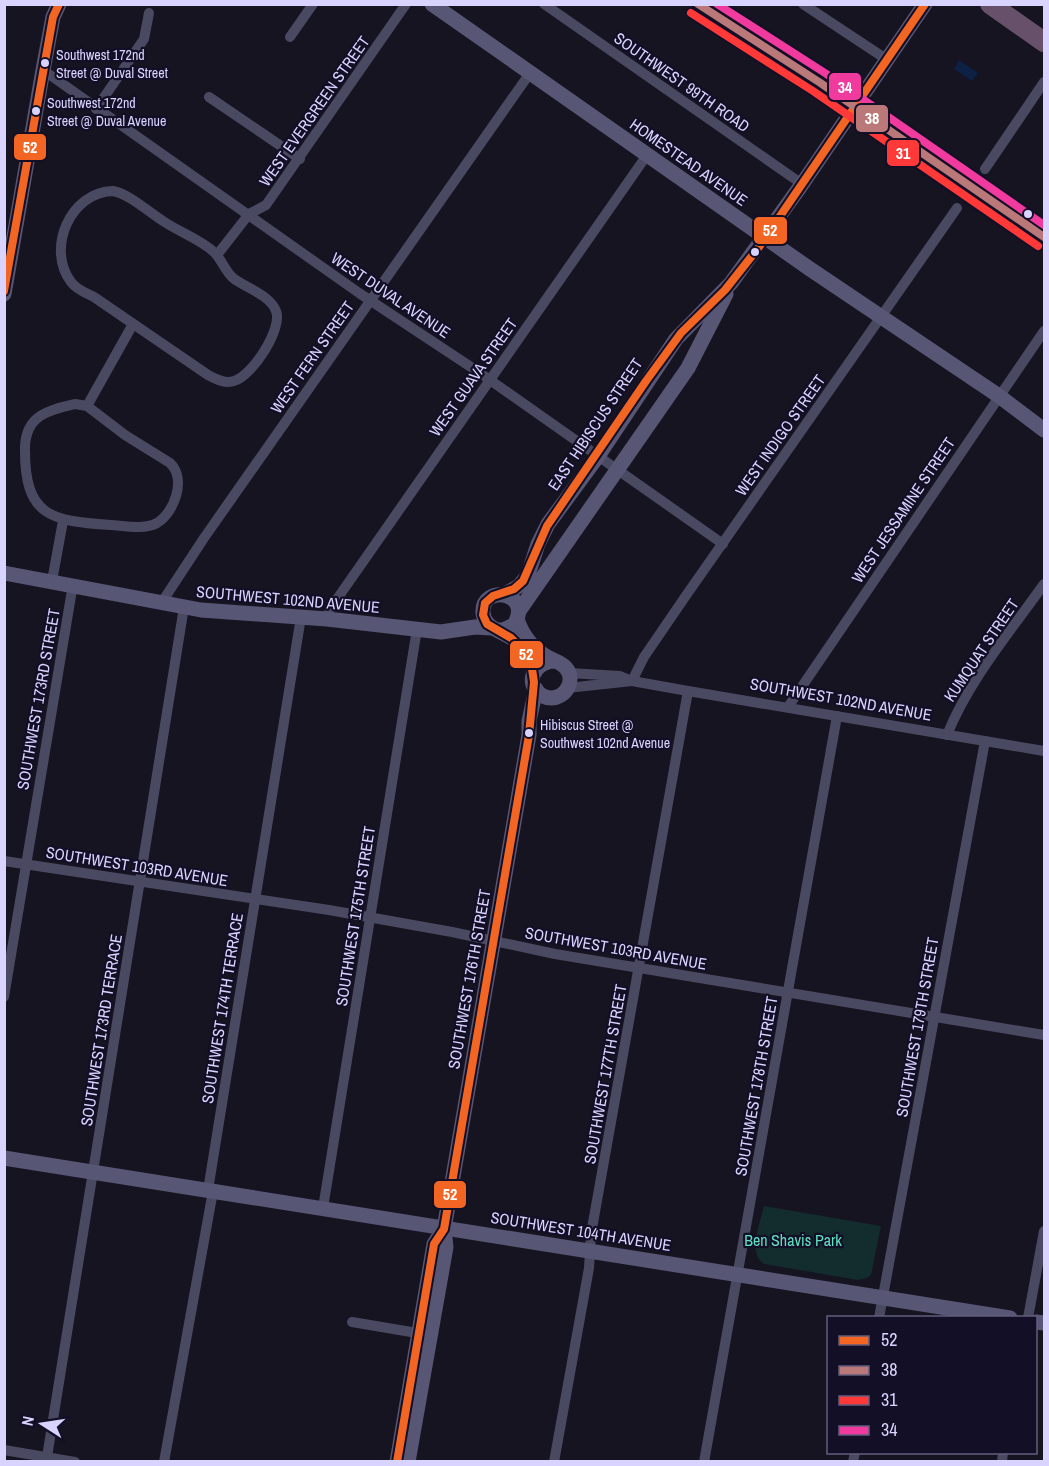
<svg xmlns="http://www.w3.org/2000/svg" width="1049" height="1466" font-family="'Archivo Narrow',sans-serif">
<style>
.green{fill:#132c2d}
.water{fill:#0d2144}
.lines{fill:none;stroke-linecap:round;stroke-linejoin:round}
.street{stroke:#4a4962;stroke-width:10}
.secondary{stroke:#575674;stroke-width:15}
.highway{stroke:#67516a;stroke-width:20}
.bus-1-casing{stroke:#130f26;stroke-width:12}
.bus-2-casing{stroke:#130f26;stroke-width:12}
.bus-3-casing{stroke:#130f26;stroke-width:12}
.bus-4-casing{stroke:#130f26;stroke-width:12}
.bus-1{stroke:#f26522;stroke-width:8}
.bus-2{stroke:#ba7878;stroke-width:8}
.bus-3{stroke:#ff3838;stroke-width:8}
.bus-4{stroke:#f13a9d;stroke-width:8}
.bus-dot{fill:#d9d4ff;stroke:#130f26;stroke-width:2}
.labels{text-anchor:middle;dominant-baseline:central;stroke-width:4.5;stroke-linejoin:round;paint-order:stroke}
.bus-label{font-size:14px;fill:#d9d4ff;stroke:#130f26;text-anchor:start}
.street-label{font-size:16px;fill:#d9d4ff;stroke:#130f26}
.park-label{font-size:16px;fill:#5fe0c0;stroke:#130f26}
.line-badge{stroke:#130f26;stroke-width:2}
.badge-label{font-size:16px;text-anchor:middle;font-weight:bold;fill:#fff}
</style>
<rect width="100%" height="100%" fill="#161421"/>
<path class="green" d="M764,1206L881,1226L871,1275L867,1278L858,1280L764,1264C747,1253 760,1223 764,1206Z"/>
<polygon class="water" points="959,60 978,73 972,81 954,69"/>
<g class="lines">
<g class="street">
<polyline points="544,4 802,184"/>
<polyline points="803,4 886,59"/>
<polyline points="290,37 313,4"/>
<polyline points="43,70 359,293 480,373 723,544"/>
<polyline points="209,97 300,159"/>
<polyline points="96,109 144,39 149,13"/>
<polyline points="985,169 1044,82"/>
<path d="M113,191C131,195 147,211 163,221C179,232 200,239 214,252C222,260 225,271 233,278C246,288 270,295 276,311C283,329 252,376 234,381C225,384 216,379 208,375L94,297C86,293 77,290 71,282C46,249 70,192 113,191Z"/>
<polyline points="217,255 249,214 266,205 406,4"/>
<path d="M75,404L87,406L125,435L170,463C187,479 174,513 157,523C144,530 125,526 111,525C51,521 24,517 25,447C26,415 49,410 75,404Z"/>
<polyline points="87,406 133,324"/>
<polyline points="52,581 63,521"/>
<polyline points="162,602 204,538 530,73"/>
<polyline points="327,619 330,609 647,155"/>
<polyline points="569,673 620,676 632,681 688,691 1044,751"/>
<polyline points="632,681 644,657 685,597 957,208"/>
<polyline points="567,688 632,681"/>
<polyline points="788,707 1044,331"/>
<path d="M947,735C969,680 1010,632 1044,584"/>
<polyline points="4,861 329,910 452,932 555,954 1044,1035"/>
<polyline points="4,997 73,584"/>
<polyline points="208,1190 301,617"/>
<polyline points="323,1208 417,629"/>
<polyline points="879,1318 985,741"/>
<polyline points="1028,1318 1044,1231"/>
<polyline points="352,1322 423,1334"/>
<polyline points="4,1450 75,1462"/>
<polyline points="47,1457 184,607"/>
<polyline points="164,1462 213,1191"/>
<polyline points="554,1462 589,1268 591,1234 688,691"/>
<polyline points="704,1462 837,716"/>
<polyline points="853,1462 855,1452"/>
<polyline points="1002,1462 1003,1452"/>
</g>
<g class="secondary">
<polyline points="432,4 810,269 999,396 1044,430"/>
<polyline points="4,294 43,70 53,17 59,4"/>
<polyline points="4,573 201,610 327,619 441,632 475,627 491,628"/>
<polyline points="505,594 519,586 528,575 538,544 548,524 598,456 676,339 731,283 800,187 925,4"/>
<polyline points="519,611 688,368 726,294"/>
<path d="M517,619C523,637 533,649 549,658C555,661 562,663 566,668C576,680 566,698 551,698C545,698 539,694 535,689C526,674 541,661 555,661"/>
<path d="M497,630H503L514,625C534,592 481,583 483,613C484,629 504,631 514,640C524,648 530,660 535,672"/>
<polyline points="4,1158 1010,1318"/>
<polyline points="1036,1322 1044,1323"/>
<polyline points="397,1462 434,1244 444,1229"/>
<polyline points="408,1462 446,1247 444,1229 529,735 529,721 536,689"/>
</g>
<polyline class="highway" points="990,4 1044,42"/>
<defs>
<g id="bus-1">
<polyline points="4,291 53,17 59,4"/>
<polyline points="397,1462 434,1244 444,1229 529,735 534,682 531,662 525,652 511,638 487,624 483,615 485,603 493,596 514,589 523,581 547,526 646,381 681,333 725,290 759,247 925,4"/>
</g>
<polyline id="bus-2" points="698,4 819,82 1044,237"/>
<polyline id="bus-3" points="691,13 813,91 1038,246"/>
<polyline id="bus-4" points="717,4 825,73 1044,225"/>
</defs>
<use href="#bus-1" class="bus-1-casing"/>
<use href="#bus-2" class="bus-2-casing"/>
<use href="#bus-3" class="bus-3-casing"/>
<use href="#bus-4" class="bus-4-casing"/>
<use href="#bus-1" class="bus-1"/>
<use href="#bus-2" class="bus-2"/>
<use href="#bus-3" class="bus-3"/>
<use href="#bus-4" class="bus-4"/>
</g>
<g class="bus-dot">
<circle cx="45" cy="63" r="5"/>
<circle cx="36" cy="111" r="5"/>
<circle cx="1028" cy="214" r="5"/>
<circle cx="755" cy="252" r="5"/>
<circle cx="529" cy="733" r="5"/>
</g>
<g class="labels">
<g class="bus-label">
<text x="56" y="55">Southwest 172nd<tspan x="56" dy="18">Street @ Duval Street</tspan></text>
<text x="47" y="103">Southwest 172nd<tspan x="47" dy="18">Street @ Duval Avenue</tspan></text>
<text x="540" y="725">Hibiscus Street @<tspan x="540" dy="18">Southwest 102nd Avenue</tspan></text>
</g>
<g class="street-label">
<text transform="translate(682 82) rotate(35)">SOUTHWEST 99TH ROAD</text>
<text transform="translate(314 111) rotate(-55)">WEST EVERGREEN STREET</text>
<text transform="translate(689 162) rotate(35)">HOMESTEAD AVENUE</text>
<text transform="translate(391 295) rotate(34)">WEST DUVAL AVENUE</text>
<text transform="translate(312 357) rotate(-55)">WEST FERN STREET</text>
<text transform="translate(473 377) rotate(-55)">WEST GUAVA STREET</text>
<text transform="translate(595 424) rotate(-56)">EAST HIBISCUS STREET</text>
<text transform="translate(780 435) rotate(-55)">WEST INDIGO STREET</text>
<text transform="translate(903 510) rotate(-56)">WEST JESSAMINE STREET</text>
<text transform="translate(288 599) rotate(5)">SOUTHWEST 102ND AVENUE</text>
<text transform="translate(981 650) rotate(-56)">KUMQUAT STREET</text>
<text transform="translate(38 699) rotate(-80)">SOUTHWEST 173RD STREET</text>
<text transform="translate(841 699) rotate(10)">SOUTHWEST 102ND AVENUE</text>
<text transform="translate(137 866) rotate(9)">SOUTHWEST 103RD AVENUE</text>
<text transform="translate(355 916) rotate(-81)">SOUTHWEST 175TH STREET</text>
<text transform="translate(616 948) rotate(10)">SOUTHWEST 103RD AVENUE</text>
<text transform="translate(469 979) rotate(-80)">SOUTHWEST 176TH STREET</text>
<text transform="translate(222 1008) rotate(-81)">SOUTHWEST 174TH TERRACE</text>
<text transform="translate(917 1027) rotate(-80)">SOUTHWEST 179TH STREET</text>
<text transform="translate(101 1030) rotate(-81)">SOUTHWEST 173RD TERRACE</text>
<text transform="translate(605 1074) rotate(-80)">SOUTHWEST 177TH STREET</text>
<text transform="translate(756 1086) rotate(-80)">SOUTHWEST 178TH STREET</text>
<text transform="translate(581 1231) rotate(9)">SOUTHWEST 104TH AVENUE</text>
</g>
<g class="park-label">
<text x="793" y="1240">Ben Shavis Park</text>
</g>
</g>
<g class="line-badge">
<rect x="828" y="72" width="34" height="29" rx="6" fill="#f13a9d"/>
<rect x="855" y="104" width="34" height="29" rx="6" fill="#ba7878"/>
<rect x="13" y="133" width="34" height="28" rx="6" fill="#f26522"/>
<rect x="886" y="139" width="34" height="28" rx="6" fill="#ff3838"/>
<rect x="753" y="216" width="35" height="29" rx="6" fill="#f26522"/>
<rect x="509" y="640" width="35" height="29" rx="6" fill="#f26522"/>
<rect x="433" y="1180" width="34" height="29" rx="6" fill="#f26522"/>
</g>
<g class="badge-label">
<text x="845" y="93">34</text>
<text x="872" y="124">38</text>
<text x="30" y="153">52</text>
<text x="903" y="159">31</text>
<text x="770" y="236">52</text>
<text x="526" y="660">52</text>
<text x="450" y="1200">52</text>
</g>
<rect width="1049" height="1466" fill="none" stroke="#d9d4ff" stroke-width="12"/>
<rect x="827" y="1316" width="210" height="138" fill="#130f26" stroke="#625e7d" stroke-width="1.5"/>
<rect x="839" y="1336" width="30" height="9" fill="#f26522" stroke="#625e7d" stroke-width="1.5"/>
<text x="881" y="1346" font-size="18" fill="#d9d4ff">52</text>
<rect x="839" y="1366" width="30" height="9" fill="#ba7878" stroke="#625e7d" stroke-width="1.5"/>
<text x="881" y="1376" font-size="18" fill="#d9d4ff">38</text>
<rect x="839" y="1396" width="30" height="9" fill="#ff3838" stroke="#625e7d" stroke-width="1.5"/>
<text x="881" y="1406" font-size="18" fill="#d9d4ff">31</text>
<rect x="839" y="1426" width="30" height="9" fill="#f13a9d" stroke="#625e7d" stroke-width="1.5"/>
<text x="881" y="1436" font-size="18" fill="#d9d4ff">34</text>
<g transform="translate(42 1424) rotate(282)" stroke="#130f26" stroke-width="4.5" paint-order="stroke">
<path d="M0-4.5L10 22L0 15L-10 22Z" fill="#d9d4ff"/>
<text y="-9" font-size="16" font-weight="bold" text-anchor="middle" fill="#d9d4ff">N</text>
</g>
</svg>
